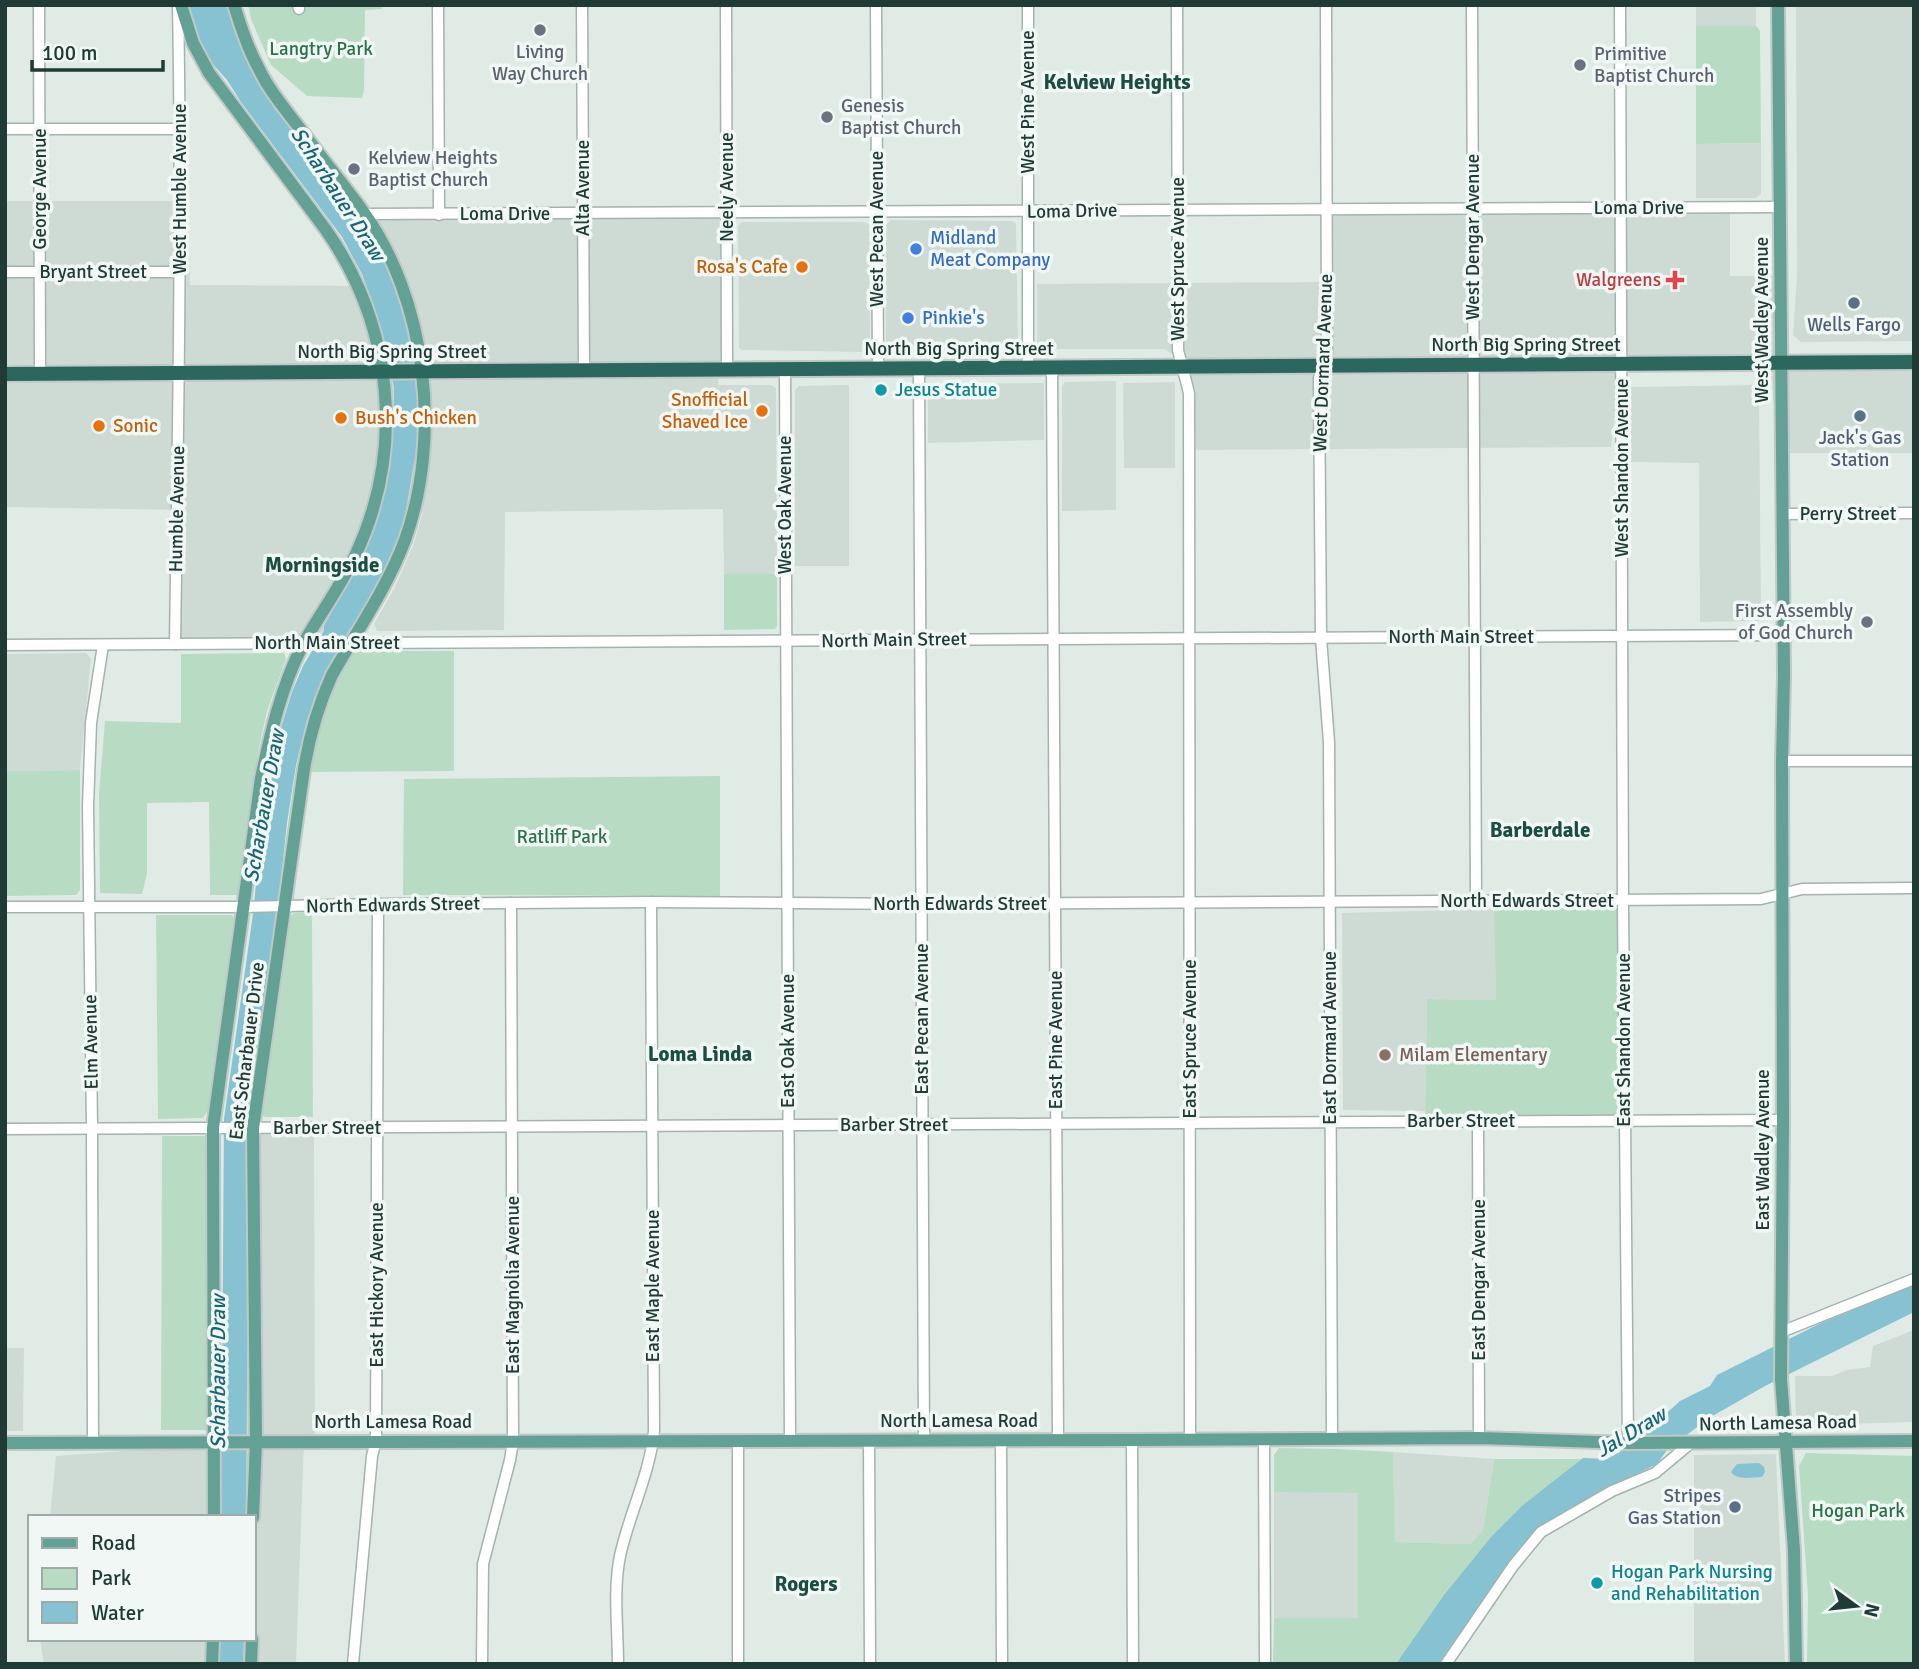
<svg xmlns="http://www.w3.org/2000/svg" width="1919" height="1669" font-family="Signika,sans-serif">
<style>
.built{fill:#cedbd5}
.green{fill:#b8dcc3}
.water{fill:#86c2d1}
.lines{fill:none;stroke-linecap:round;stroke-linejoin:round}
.minor-casing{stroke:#a3b3ad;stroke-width:13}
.major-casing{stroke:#c1c8c6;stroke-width:16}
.highway-casing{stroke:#c1c8c6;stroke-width:18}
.minor{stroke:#fff;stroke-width:10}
.major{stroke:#63a194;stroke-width:12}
.highway{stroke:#2c675e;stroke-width:14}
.worship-dot{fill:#6b7280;stroke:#f0f7f4;stroke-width:2.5}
.shop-dot{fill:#3f7fe0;stroke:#f0f7f4;stroke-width:2.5}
.food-dot{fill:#e8710a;stroke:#f0f7f4;stroke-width:2.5}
.health-dot{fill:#e0444e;stroke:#f0f7f4;stroke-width:2.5}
.service-dot{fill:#5c6f8a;stroke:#f0f7f4;stroke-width:2.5}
.culture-dot{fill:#0f9aa8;stroke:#f0f7f4;stroke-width:2.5}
.education-dot{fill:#8d6e63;stroke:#f0f7f4;stroke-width:2.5}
.labels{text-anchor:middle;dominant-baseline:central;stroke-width:7;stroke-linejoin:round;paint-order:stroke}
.park-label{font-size:19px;fill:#2a7249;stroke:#f0f7f4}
.worship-label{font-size:19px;fill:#5b616d;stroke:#f0f7f4;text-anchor:start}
.street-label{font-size:19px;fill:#203b35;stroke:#f0f7f4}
.shop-label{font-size:19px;fill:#366cbe;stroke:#f0f7f4;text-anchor:start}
.food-label{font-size:19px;fill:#c56008;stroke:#f0f7f4;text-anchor:end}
.health-label{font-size:19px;fill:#be3a42;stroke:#f0f7f4;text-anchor:end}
.service-label{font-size:19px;fill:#4e5e75;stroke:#f0f7f4}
.culture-label{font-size:19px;fill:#0d838f;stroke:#f0f7f4;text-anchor:start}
.education-label{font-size:19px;fill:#785e54;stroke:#f0f7f4;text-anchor:start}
.neighbourhood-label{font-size:21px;font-weight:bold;fill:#1c4d43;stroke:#f0f7f4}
.water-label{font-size:21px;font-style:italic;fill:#1a6477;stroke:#f0f7f4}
</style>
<rect width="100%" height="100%" fill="#e0ebe6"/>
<g class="built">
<rect x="1696" y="5" width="60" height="21"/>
<polygon points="1796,5 1914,5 1914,341 1801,342 1793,335 1797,275"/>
<polygon points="1761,143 1761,194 1756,198 1696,198 1696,144"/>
<polygon points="5,201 188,201 190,285 377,286 342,216 727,213 727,285 718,385 771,385 776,388 777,574 724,574 723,509 505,512 504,630 377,631 374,624 394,589 413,546 423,512 388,527 326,642 180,644 179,510 5,507"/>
<polygon points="1730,208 1730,276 1780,276 1780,362 1914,362 1914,453 1780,453 1770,369 1621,363 1611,447 1187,450 1186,363 1164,349 1041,349 1037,346 1037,284 1326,282 1326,210"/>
<polygon points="891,220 1012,221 1016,224 1018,344 1015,349 889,349 886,344 886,225"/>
<polygon points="742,222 865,222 869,225 870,348 864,352 742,350 739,348 738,226"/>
<polygon points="1116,381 1116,510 1062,511 1062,386 1065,382"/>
<polygon points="1175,382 1175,468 1124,468 1123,383"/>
<polygon points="1044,383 1044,440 928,443 928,384"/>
<polygon points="849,385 849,566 795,566 795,390 799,386"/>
<polygon points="1759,385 1761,619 1760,621 1700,622 1699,463 1631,462 1631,387"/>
<polygon points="86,653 91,659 80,770 5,771 5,654"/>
<polygon points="1495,909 1496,1000 1427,999 1425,1111 1343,1110 1342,913"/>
<polygon points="234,1128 314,1128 315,1442 304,1443 296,1664 44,1664 40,1639 254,1639 254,1517 50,1517 56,1456 232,1443"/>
<polygon points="1914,1330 1914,1422 1805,1425 1796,1420 1795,1376 1832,1376 1847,1370 1870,1367 1873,1346"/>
<polygon points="5,1348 24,1348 23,1431 5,1431"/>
<polygon points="1393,1452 1494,1459 1483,1530 1470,1544 1395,1542"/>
<polygon points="1776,1454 1785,1664 1694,1664 1694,1455"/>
<polygon points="1274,1492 1358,1492 1358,1619 1274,1618"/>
</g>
<g class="green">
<polygon points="248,5 382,5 382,9 365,10 364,91 362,98 307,96 271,65 251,19"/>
<polygon points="1696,26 1756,26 1760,31 1761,143 1696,144"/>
<polygon points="724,574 777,574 777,626 775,629 724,630"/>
<polygon points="353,651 454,651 454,771 311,772 320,725 334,686"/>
<polygon points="284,653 286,659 267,711 259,747 237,895 210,895 209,802 147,803 147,874 142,894 100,893 99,794 105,721 181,723 181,654"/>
<polygon points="80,770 80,890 76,895 5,896 5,771"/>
<polygon points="720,776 720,896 403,895 404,779"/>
<polygon points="1623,900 1625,1121 1425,1122 1427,999 1496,1000 1494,901"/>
<polygon points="312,912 313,1117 265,1117 261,1114 290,917 294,913"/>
<polygon points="156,915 232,915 234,918 208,1110 203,1118 158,1119"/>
<polygon points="162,1136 205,1136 210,1141 210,1427 208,1430 161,1430"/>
<path d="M1279,1448L1338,1449L1393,1452L1395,1542L1470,1544L1483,1530L1494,1459H1606L1643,1470C1611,1487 1572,1501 1545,1526C1504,1564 1470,1617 1440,1664H1273L1274,1618H1358V1493L1274,1492V1455Z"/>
<polygon points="1806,1453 1914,1456 1914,1664 1807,1664 1808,1596 1799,1466"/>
</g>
<g class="water">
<polygon points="189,5 227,5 236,29 260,83 275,109 359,215 387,267 406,322 412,349 417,384 418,439 405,516 394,550 379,585 362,615 349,630 324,676 307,720 296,765 287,823 277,915 249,1119 246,1517 221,1517 224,1119 253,914 259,853 280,731 292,692 303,666 324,631 324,626 359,563 373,532 386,489 390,462 394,406 394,387 386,350 373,304 362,274 342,237 241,102 227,80 211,62 196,33"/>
<polygon points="1914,1285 1914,1312 1765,1386 1709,1418 1667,1450 1657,1464 1581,1502 1545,1526 1512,1562 1467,1623 1440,1664 1396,1664 1444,1595 1492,1536 1523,1505 1583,1458 1607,1459 1629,1447 1680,1401 1710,1386 1717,1375 1821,1323"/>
<path d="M1759,1463L1764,1467L1765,1472L1762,1477C1752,1477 1737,1481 1731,1472L1737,1464Z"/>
<polygon points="219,1639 244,1639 243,1664 218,1664"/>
</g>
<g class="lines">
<defs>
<g id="minor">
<polyline points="39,5 40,374"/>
<polyline points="298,5 299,9"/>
<polyline points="438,5 439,215"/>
<polyline points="582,5 584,370"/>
<polyline points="726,5 727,369"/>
<polyline points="876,5 878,368"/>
<polyline points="1028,5 1028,368"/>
<polyline points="1177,5 1178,350 1189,393 1190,1439"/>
<polyline points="1326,5 1327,353 1319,378 1321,638 1329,742 1332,1438"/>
<polyline points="1472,5 1476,901"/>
<polyline points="1620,5 1623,906 1628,1443"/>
<polyline points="5,129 180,129"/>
<polyline points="365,214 1780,207"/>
<polyline points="5,272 180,272"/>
<polyline points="1052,367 1058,1440"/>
<polyline points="785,369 790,1441"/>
<polyline points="919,369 924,1440"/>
<polyline points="1782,514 1914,513"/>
<path d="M175,644C178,431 182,218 178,5"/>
<polyline points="5,645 1783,635"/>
<polyline points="1782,761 1914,761"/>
<polyline points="5,907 244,907 378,904 651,902 921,904 1761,899 1802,889 1914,888"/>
<polyline points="1478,1122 1479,1438"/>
<polyline points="5,1129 1783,1120"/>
<polyline points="1781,1332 1914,1279"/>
<polyline points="1264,1439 1265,1664"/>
<polyline points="1001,1440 1002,1664"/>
<polyline points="1132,1440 1133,1664"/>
<polyline points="93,1441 92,1128 88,806 91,723 103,645"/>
<polyline points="738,1441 738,1664"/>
<polyline points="869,1441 870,1664"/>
<polyline points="353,1664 372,1456 376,1441 378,904"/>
<polyline points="482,1664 483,1564 510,1460 513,1441 511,903"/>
<path d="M618,1664C618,1629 613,1590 620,1556C629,1514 650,1474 654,1431L651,902"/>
<polyline points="1446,1664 1513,1566 1541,1532 1612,1491 1655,1473 1691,1443"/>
</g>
<g id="major">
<path d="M181,5L193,43L209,73L326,230C393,326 405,448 356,554C341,586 319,615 302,646C281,688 271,732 261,778L213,1128L214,1517"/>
<path d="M234,5C241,27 248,49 259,69C270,92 286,110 301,130C321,157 342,183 362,210C427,299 442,437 405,540C387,588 357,631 332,675C317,708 308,741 303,776L253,1128L256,1442L253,1517"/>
<polyline points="1778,5 1784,676 1782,761 1783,1120 1781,1379 1794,1550 1796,1664"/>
<polyline points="5,1443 1132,1440 1479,1438 1628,1443 1914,1441"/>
<polyline points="212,1664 213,1639"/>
<polyline points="251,1664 252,1639"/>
</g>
<polyline id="highway" points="5,374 1914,362"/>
</defs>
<use href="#minor" class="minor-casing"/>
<use href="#major" class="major-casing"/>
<use href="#highway" class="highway-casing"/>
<use href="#minor" class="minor"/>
<use href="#major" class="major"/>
<use href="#highway" class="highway"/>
</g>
<g class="worship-dot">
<circle cx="540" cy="30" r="7"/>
<circle cx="1580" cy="65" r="7"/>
<circle cx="827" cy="117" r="7"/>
<circle cx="354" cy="169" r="7"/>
<circle cx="1867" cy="622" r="7"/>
</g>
<g class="shop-dot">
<circle cx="916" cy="249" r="7"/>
<circle cx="908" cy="318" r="7"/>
</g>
<g class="food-dot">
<circle cx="802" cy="267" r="7"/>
<circle cx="762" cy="411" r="7"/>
<circle cx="341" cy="418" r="7"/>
<circle cx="99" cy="426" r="7"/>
</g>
<path class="health-dot" d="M1671.5 269.5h7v7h7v7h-7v7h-7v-7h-7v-7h7z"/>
<g class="service-dot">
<circle cx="1854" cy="303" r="7"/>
<circle cx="1860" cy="416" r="7"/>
<circle cx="1735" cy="1507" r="7"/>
</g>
<g class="culture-dot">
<circle cx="881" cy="390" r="7"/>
<circle cx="1597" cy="1583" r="7"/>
</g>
<circle class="education-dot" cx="1385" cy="1055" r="7"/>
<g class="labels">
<g class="park-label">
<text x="321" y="49">Langtry Park</text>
<text x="562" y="837">Ratliff Park</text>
<text x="1858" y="1511">Hogan Park</text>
</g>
<g class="worship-label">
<text x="540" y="52" text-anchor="middle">Living<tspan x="540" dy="22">Way Church</tspan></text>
<text x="1594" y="54">Primitive<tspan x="1594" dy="22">Baptist Church</tspan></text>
<text x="841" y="106">Genesis<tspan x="841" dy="22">Baptist Church</tspan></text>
<text x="368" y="158">Kelview Heights<tspan x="368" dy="22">Baptist Church</tspan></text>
<text x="1853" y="611" text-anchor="end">First Assembly<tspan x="1853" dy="22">of God Church</tspan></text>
</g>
<g class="street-label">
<text transform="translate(1028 102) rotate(-90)">West Pine Avenue</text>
<text transform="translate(727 187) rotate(-90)">Neely Avenue</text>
<text transform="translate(583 188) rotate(-90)">Alta Avenue</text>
<text transform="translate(40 189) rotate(-90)">George Avenue</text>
<text transform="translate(180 189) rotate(-90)">West Humble Avenue</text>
<text x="1639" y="208">Loma Drive</text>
<text transform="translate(1072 211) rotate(-1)">Loma Drive</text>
<text x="505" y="214">Loma Drive</text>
<text transform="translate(877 229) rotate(-90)">West Pecan Avenue</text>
<text transform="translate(1473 237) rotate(-90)">West Dengar Avenue</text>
<text transform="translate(1178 259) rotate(-90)">West Spruce Avenue</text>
<text x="93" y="272">Bryant Street</text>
<text transform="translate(1762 320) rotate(-90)">West Wadley Avenue</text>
<text x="1526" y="345">North Big Spring Street</text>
<text x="959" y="349">North Big Spring Street</text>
<text x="392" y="352">North Big Spring Street</text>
<text transform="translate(1323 363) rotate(-88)">West Dormard Avenue</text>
<text transform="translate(1622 468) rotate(-90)">West Shandon Avenue</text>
<text transform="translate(785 505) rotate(-90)">West Oak Avenue</text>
<text transform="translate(177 509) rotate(-89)">Humble Avenue</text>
<text x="1848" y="514">Perry Street</text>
<text x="1461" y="637">North Main Street</text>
<text transform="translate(894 640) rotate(-1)">North Main Street</text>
<text x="327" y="643">North Main Street</text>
<text x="1527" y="901">North Edwards Street</text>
<text x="960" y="904">North Edwards Street</text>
<text transform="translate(393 905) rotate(-1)">North Edwards Street</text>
<text transform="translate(922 1019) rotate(-90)">East Pecan Avenue</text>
<text transform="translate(1330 1038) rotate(-90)">East Dormard Avenue</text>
<text transform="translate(1190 1039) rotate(-90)">East Spruce Avenue</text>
<text transform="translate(1056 1040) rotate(-90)">East Pine Avenue</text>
<text transform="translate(1624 1040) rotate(-90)">East Shandon Avenue</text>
<text transform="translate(788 1041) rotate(-90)">East Oak Avenue</text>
<text transform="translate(91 1042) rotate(-91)">Elm Avenue</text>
<text transform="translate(247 1051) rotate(-83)">East Scharbauer Drive</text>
<text x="1461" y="1121">Barber Street</text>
<text x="894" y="1125">Barber Street</text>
<text x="327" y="1128">Barber Street</text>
<text transform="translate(1763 1150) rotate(-90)">East Wadley Avenue</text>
<text transform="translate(1479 1280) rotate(-90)">East Dengar Avenue</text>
<text transform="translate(377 1285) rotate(-90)">East Hickory Avenue</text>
<text transform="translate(513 1285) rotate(-90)">East Magnolia Avenue</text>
<text transform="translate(653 1286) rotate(-90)">East Maple Avenue</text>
<text x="959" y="1421">North Lamesa Road</text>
<text x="393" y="1422">North Lamesa Road</text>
<text transform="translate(1778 1423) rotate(-1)">North Lamesa Road</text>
</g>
<g class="shop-label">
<text x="930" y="238">Midland<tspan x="930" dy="22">Meat Company</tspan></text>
<text x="922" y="318">Pinkie's</text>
</g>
<g class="food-label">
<text x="788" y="267">Rosa's Cafe</text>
<text x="748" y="400">Snofficial<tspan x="748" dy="22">Shaved Ice</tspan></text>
<text x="355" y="418" text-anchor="start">Bush's Chicken</text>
<text x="113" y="426" text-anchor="start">Sonic</text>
</g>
<g class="health-label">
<text x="1661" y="280">Walgreens</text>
</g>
<g class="service-label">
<text x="1854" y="325">Wells Fargo</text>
<text x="1860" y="438">Jack's Gas<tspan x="1860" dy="22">Station</tspan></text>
<text x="1721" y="1496" text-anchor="end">Stripes<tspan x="1721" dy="22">Gas Station</tspan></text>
</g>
<g class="culture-label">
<text x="895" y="390">Jesus Statue</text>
<text x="1611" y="1572">Hogan Park Nursing<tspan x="1611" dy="22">and Rehabilitation</tspan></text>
</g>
<g class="education-label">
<text x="1399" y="1055">Milam Elementary</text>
</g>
<g class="neighbourhood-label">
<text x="1117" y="82">Kelview Heights</text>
<text x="322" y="565">Morningside</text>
<text x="1540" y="830">Barberdale</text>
<text x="700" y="1054">Loma Linda</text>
<text x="806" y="1584">Rogers</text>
</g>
<g class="water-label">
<text transform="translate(338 194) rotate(57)">Scharbauer Draw</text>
<text transform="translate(264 806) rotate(-80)">Scharbauer Draw</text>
<text transform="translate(218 1372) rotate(-90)">Scharbauer Draw</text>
<text transform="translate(1631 1432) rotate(-31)">Jal Draw</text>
</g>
</g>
<rect width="1919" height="1669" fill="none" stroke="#203b35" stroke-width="14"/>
<rect x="28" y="1515" width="228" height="126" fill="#f0f7f4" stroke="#9daca8" stroke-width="2"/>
<rect x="42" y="1538" width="35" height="10" fill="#63a194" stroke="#9daca8" stroke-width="2"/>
<text x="91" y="1550" font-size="21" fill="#203b35">Road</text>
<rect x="42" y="1568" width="35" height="21" fill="#b8dcc3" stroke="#9daca8" stroke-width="2"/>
<text x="91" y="1585" font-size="21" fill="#203b35">Park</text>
<rect x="42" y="1602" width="35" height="21" fill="#86c2d1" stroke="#9daca8" stroke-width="2"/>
<text x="91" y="1620" font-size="21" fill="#203b35">Water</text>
<g transform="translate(1856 1606) rotate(105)" stroke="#f0f7f4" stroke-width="5" paint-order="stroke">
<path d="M0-5L12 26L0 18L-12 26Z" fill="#203b35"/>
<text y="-10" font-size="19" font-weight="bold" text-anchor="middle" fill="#203b35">N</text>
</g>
<path d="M32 60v10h131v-10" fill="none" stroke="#203b35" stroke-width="3.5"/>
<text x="42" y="60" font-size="21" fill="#203b35" stroke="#f0f7f4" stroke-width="5" paint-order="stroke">100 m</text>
</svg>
